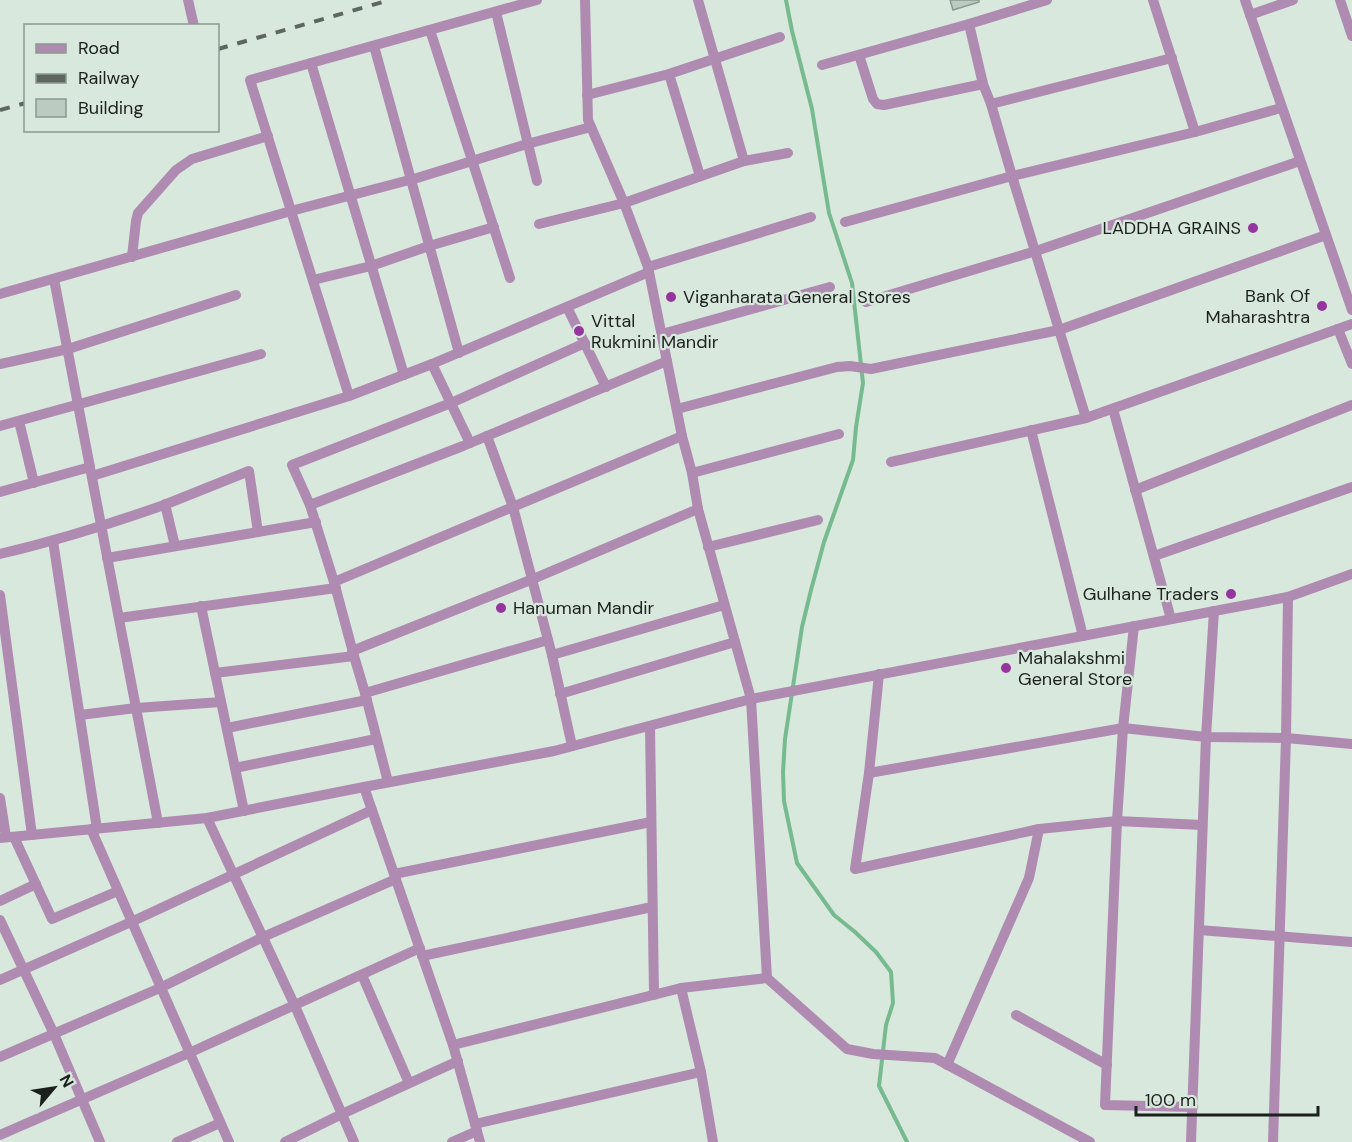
<svg xmlns="http://www.w3.org/2000/svg" width="1352" height="1142" font-family="'DM Sans',sans-serif">
<style>
.lines{fill:none;stroke-linecap:round;stroke-linejoin:round}
.stream{stroke:#77ba90;stroke-width:4}
.building{fill:#bccbc1;stroke:#8a998f;stroke-width:1.5}
.minor{stroke:#af8bb1;stroke-width:10}
.rail{stroke:#5d6660;stroke-width:4;stroke-dasharray:10 10;stroke-linecap:butt}
.poi-dot{fill:#95359e;stroke:#d8e8dd;stroke-width:2}
.labels{text-anchor:middle;dominant-baseline:central;stroke-width:4.5;stroke-linejoin:round;paint-order:stroke}
.poi-label{font-size:18px;fill:#1b201c;stroke:#d8e8dd;text-anchor:start}
</style>
<rect width="100%" height="100%" fill="#d8e8dd"/>
<g class="lines">
<polyline class="stream" points="786,0 792,31 812,109 829,213 852,283 863,383 856,427 853,460 824,542 811,590 802,627 785,739 783,772 784,801 797,863 834,915 855,932 876,952 891,972 893,1003 886,1025 879,1086 907,1142"/>
</g>
<polygon class="building" points="950,0 979,0 979,2 953,10"/>
<g class="lines">
<g class="minor">
<polyline points="188,0 194,26"/>
<polyline points="585,0 588,120 624,203 648,267 682,436 692,473 698,509 751,699 767,978"/>
<polyline points="698,0 744,161"/>
<polyline points="1153,0 1195,132"/>
<polyline points="1245,0 1352,310"/>
<polyline points="1340,0 1352,36"/>
<polyline points="496,12 537,181"/>
<polyline points="1250,15 1293,0"/>
<polyline points="969,24 983,84 991,104 1012,176 1086,418"/>
<polyline points="430,30 510,278"/>
<polyline points="374,46 459,353"/>
<polyline points="859,55 873,99 877,104 884,105 983,84"/>
<polyline points="311,63 404,375"/>
<polyline points="822,65 969,24 1047,0"/>
<polyline points="669,74 700,176"/>
<polyline points="587,95 669,74 780,37"/>
<polyline points="991,104 1172,58"/>
<polyline points="845,222 1012,176 1195,132 1281,108"/>
<polyline points="539,224 624,203 744,161 788,153"/>
<polyline points="132,257 136,221 138,213 176,170 192,159 268,136"/>
<polyline points="648,267 811,217"/>
<polyline points="54,279 158,823"/>
<polyline points="313,280 371,266 429,246 494,227"/>
<polyline points="0,294 291,211 417,178 527,144 591,127"/>
<polyline points="866,302 1036,251 1300,161"/>
<polyline points="567,307 606,387"/>
<polyline points="1338,329 1352,364"/>
<polyline points="662,334 830,287"/>
<polyline points="0,364 68,349 236,295"/>
<polyline points="432,364 470,443"/>
<polyline points="349,396 250,80 537,0"/>
<polyline points="677,409 837,367 850,366 871,369 1059,330 1326,235"/>
<polyline points="1113,409 1171,619"/>
<polyline points="19,421 34,483"/>
<polyline points="0,426 261,354"/>
<polyline points="1031,430 1083,636"/>
<polyline points="487,436 513,507 552,655 572,746"/>
<polyline points="891,462 1086,418 1352,324"/>
<polyline points="692,473 839,434"/>
<polyline points="92,476 349,396 432,364 649,272"/>
<polyline points="1135,490 1352,405"/>
<polyline points="0,492 90,467"/>
<polyline points="165,504 175,546"/>
<polyline points="310,505 463,446 667,361"/>
<polyline points="53,541 97,829"/>
<polyline points="708,547 818,520"/>
<path d="M0,554C55,541 110,524 164,505C192,494 221,482 249,471L258,532"/>
<polyline points="1154,556 1352,487"/>
<polyline points="107,558 316,522"/>
<polyline points="334,582 682,436"/>
<polyline points="0,595 32,835"/>
<polyline points="201,606 244,811"/>
<polyline points="119,618 336,588"/>
<polyline points="1134,626 1123,728 1117,821 1105,1105 1193,1107"/>
<polyline points="352,651 533,579 698,509"/>
<polyline points="552,655 724,605"/>
<polyline points="215,673 354,656"/>
<polyline points="879,674 869,773 855,869 1039,829 1117,821 1202,825"/>
<polyline points="365,693 548,640"/>
<polyline points="560,694 735,642"/>
<polyline points="80,715 136,708 221,702"/>
<polyline points="650,726 654,995"/>
<polyline points="227,728 367,700"/>
<polyline points="235,768 376,739"/>
<polyline points="869,773 1123,728 1206,737 1286,738 1352,744"/>
<polyline points="388,782 365,693 354,656 334,582 310,505 292,465 451,403 585,343"/>
<polyline points="364,787 453,1045 480,1142"/>
<polyline points="0,798 6,837"/>
<polyline points="207,818 295,1006 354,1142"/>
<polyline points="91,829 229,1142"/>
<polyline points="14,837 52,919 118,891"/>
<polyline points="0,838 207,818 364,787 554,751 751,699 1288,597 1352,574"/>
<polyline points="394,874 651,822"/>
<polyline points="0,901 36,884"/>
<polyline points="0,920 54,1034 100,1142"/>
<polyline points="1199,930 1352,942"/>
<polyline points="422,956 652,907"/>
<polyline points="362,975 409,1083"/>
<polyline points="0,980 131,922 372,810"/>
<polyline points="681,988 701,1072 713,1142"/>
<polyline points="1016,1015 1107,1065"/>
<polyline points="453,1045 681,988 767,978 847,1049 873,1054 935,1058 1090,1142"/>
<polyline points="0,1057 160,988 263,937 396,879"/>
<polyline points="947,1065 1029,878 1039,829"/>
<polyline points="475,1124 701,1072"/>
<polyline points="0,1135 189,1053 420,948"/>
<polyline points="177,1142 220,1123"/>
<polyline points="285,1142 342,1114 458,1061"/>
<polyline points="452,1142 477,1131"/>
<polyline points="1191,1142 1206,737 1214,611"/>
<polyline points="1273,1142 1286,738 1288,597"/>
</g>
<g class="rail">
<polyline points="218,49 390,0"/>
<polyline points="0,110 26,103"/>
</g>
</g>
<g class="poi-dot">
<circle cx="1253" cy="228" r="6"/>
<circle cx="671" cy="297" r="6"/>
<circle cx="1322" cy="306" r="6"/>
<circle cx="579" cy="331" r="6"/>
<circle cx="1231" cy="594" r="6"/>
<circle cx="501" cy="608" r="6"/>
<circle cx="1006" cy="668" r="6"/>
</g>
<g class="labels">
<g class="poi-label">
<text x="1241" y="228" text-anchor="end">LADDHA GRAINS</text>
<text x="1310" y="296" text-anchor="end">Bank Of<tspan x="1310" dy="21">Maharashtra</tspan></text>
<text x="683" y="297">Viganharata General Stores</text>
<text x="591" y="321">Vittal<tspan x="591" dy="21">Rukmini Mandir</tspan></text>
<text x="1219" y="594" text-anchor="end">Gulhane Traders</text>
<text x="513" y="608">Hanuman Mandir</text>
<text x="1018" y="658">Mahalakshmi<tspan x="1018" dy="21">General Store</tspan></text>
</g>
</g>
<rect x="24" y="24" width="195" height="108" fill="#d8e8dd" stroke="#8c9890" stroke-width="1.5"/>
<rect x="36" y="44" width="30" height="9" fill="#af8bb1" stroke="#8c9890" stroke-width="1.5"/>
<text x="78" y="54" font-size="18" fill="#1b201c">Road</text>
<rect x="36" y="74" width="30" height="9" fill="#5d6660" stroke="#8c9890" stroke-width="1.5"/>
<text x="78" y="84" font-size="18" fill="#1b201c">Railway</text>
<rect x="36" y="99" width="30" height="18" fill="#bccbc1" stroke="#8c9890" stroke-width="1.5"/>
<text x="78" y="114" font-size="18" fill="#1b201c">Building</text>
<g transform="translate(54 1088) rotate(61)" stroke="#d8e8dd" stroke-width="4.5" paint-order="stroke">
<path d="M0-4.5L10 22L0 15L-10 22Z" fill="#1b201c"/>
<text y="-9" font-size="16" font-weight="bold" text-anchor="middle" fill="#1b201c">N</text>
</g>
<path d="M1136 1106v9h182v-9" fill="none" stroke="#1b201c" stroke-width="3"/>
<text x="1145" y="1106" font-size="18" fill="#1b201c" stroke="#d8e8dd" stroke-width="4.5" paint-order="stroke">100 m</text>
</svg>
